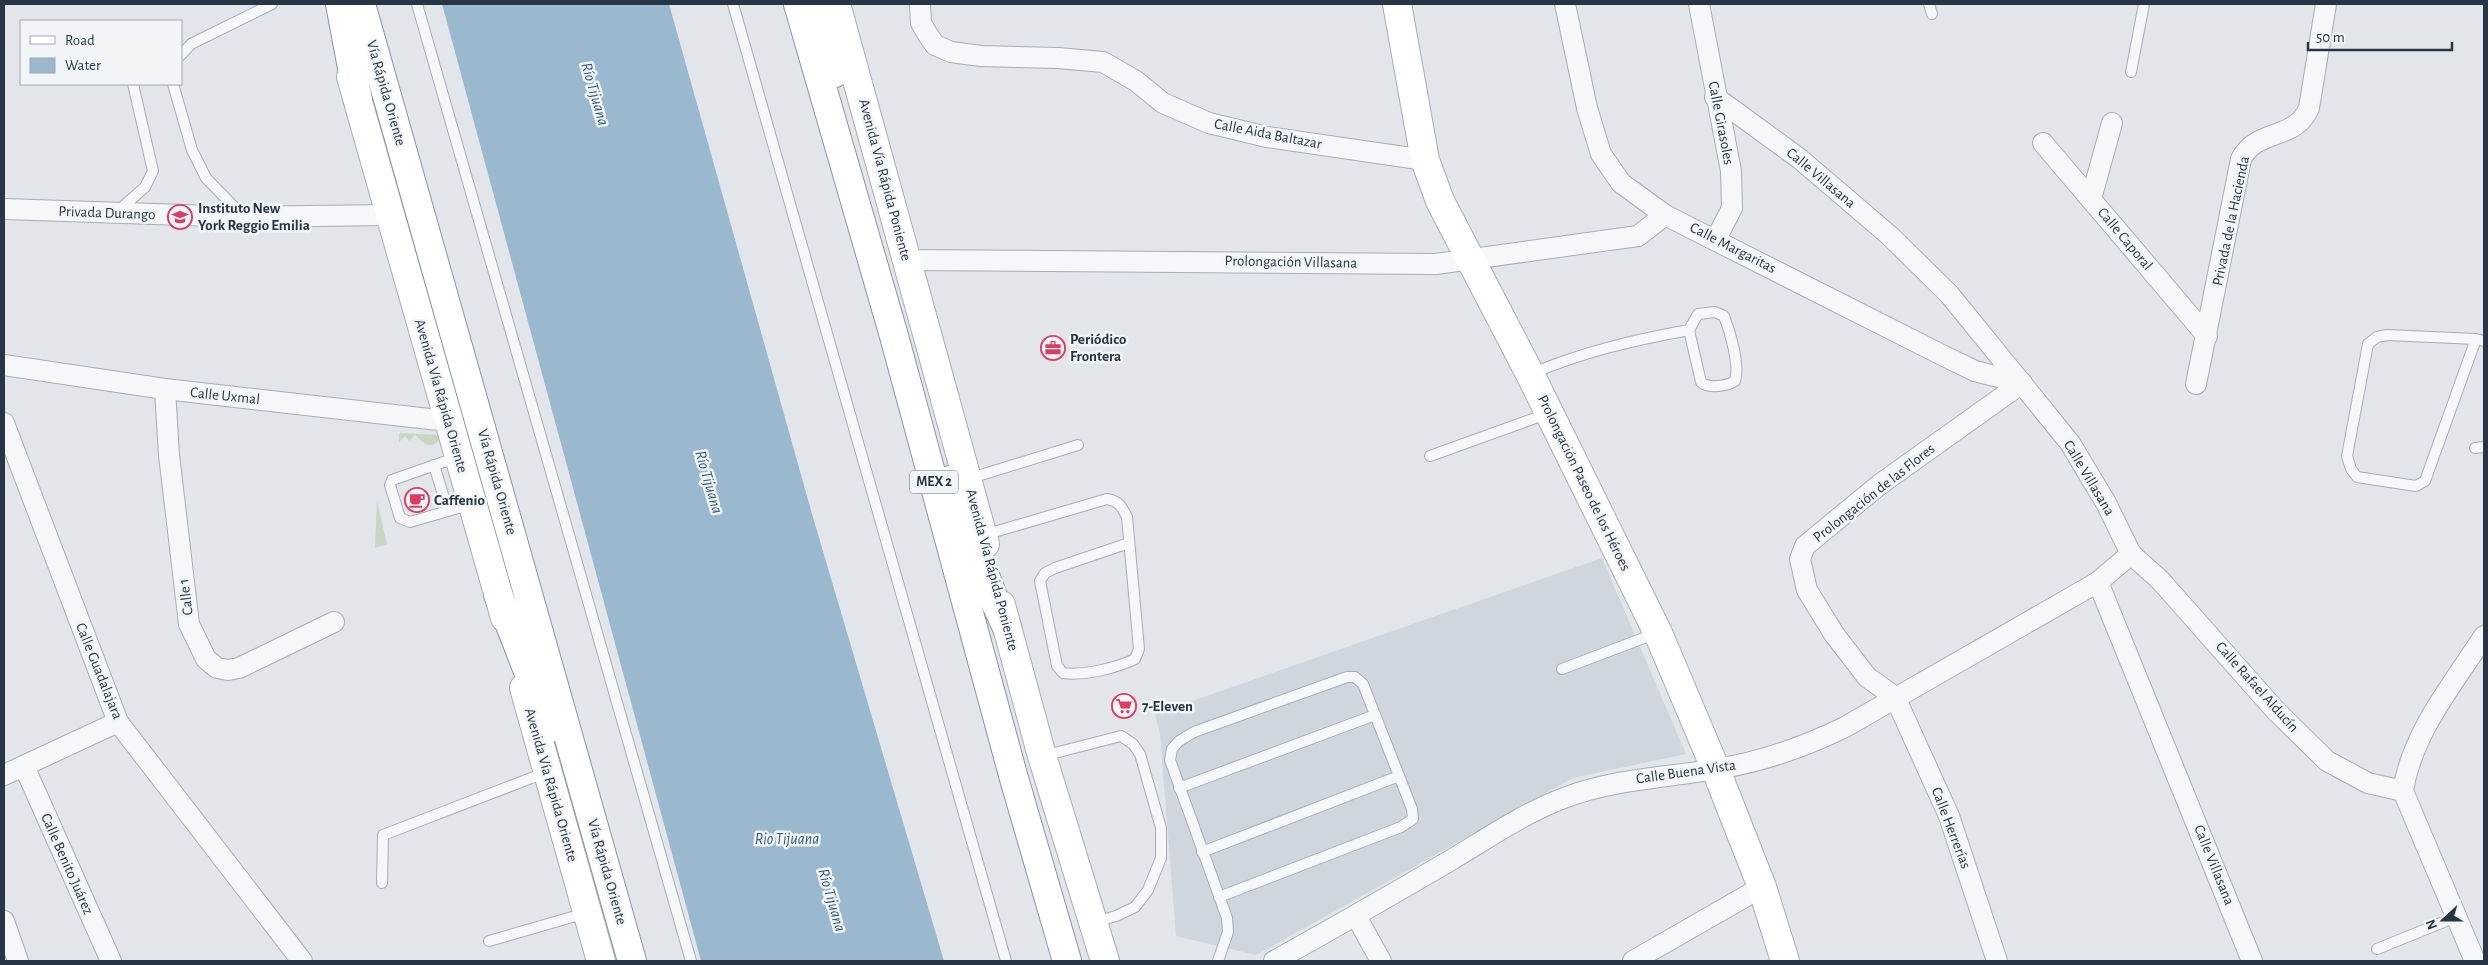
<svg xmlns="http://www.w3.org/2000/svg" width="2488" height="965" font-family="'Alegreya Sans',sans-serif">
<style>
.built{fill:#cfd6de}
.green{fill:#c9d6c2}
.water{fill:#9ab8ce}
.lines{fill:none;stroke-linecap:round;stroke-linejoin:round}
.lane-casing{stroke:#a6adb6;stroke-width:12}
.street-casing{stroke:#a6adb6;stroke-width:22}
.secondary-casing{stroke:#a6adb6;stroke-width:30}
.highway-casing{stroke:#8895a4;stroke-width:30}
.lane{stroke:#f5f7f9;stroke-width:10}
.street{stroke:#f5f7f9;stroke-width:20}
.secondary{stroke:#fff;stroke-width:28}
.highway{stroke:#fff;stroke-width:28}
.labels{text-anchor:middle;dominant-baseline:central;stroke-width:5;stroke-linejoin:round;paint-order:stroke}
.shield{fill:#f2f5f8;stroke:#656f7b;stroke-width:1}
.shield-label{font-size:14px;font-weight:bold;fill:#283545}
.street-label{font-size:15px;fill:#283545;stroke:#f2f5f8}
.poi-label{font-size:15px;font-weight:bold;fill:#283545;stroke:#f2f5f8;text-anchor:start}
.water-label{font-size:16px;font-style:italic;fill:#2e587d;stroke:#f2f5f8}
</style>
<rect width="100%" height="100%" fill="#e2e6eb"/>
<polygon class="built" points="1602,558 1686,754 1573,778 1256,955 1176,936 1160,734 1155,714"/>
<g class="green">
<path d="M399,433L439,435V441C428,450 423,442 415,435L409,441L405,436L399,442Z"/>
<polygon points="377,501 387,544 375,548"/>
</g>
<polygon class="water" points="442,4 669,4 812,514 944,961 701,961"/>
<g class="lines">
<defs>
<g id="lane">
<polyline points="417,4 691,961"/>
<polyline points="733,4 1006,961"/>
<polyline points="1929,4 1932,14"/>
<polyline points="181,55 191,44 272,4"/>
<polyline points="2131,72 2144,4"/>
<polyline points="173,84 192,150 206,178 243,216"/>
<polyline points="118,211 145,187 153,171 133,84"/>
<polyline points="2476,339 2425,481 2416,486 2357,477 2351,469 2347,456 2368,344 2377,337 2387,335 2476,339 2484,341"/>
<path d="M1531,374C1582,352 1634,340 1689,330L1698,314L1715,312L1724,316C1730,331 1740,365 1735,381C1728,386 1708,389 1701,382L1689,330"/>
<polyline points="2475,448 2484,447"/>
<polyline points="1430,456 1549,413"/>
<polyline points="458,457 392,480 390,485 400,518 410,522 472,504"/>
<polyline points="434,465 448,511"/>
<polyline points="968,479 1078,445"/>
<path d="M984,535L1107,499C1119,501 1122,507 1127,517L1139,649L1135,659C1116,668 1084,676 1063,673L1057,666L1040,581L1045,573L1055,568L1129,543"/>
<polyline points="1562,669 1657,633"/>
<polyline points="1043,756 1121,736 1133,744 1140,754 1161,828 1161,858 1148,890 1135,907 1116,916 1095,922"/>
<polyline points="1179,788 1375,715"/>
<polyline points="1202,852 1399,776"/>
<polyline points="382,883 383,835 547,772"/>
<polyline points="489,941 586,913"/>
<polyline points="2377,949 2456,917"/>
<polyline points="1218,961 1228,932 1227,918 1170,760 1172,749 1179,741 1194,732 1347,677 1355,677 1363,684 1412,809 1413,819 1401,827 1219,897"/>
</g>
<g id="street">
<polyline points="920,4 921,23 928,35 935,45 951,52 981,56 1058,58 1103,62 1136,81 1163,103 1209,123 1267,137 1425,160"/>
<polyline points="1565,4 1587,108 1601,154 1621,183 1665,215 1942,355 1975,371 2022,383"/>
<polyline points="1699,4 1731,171 1732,208 1716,239"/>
<polyline points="1715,97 1800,159 1890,236 1949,294 2070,443 2106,503 2131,554 2098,582 2252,961"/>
<polyline points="2043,143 2207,336"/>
<polyline points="2091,199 2112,123"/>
<polyline points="4,209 244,217 390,215"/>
<polyline points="907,260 1436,264 1638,236 1665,215"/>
<polyline points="4,365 165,389 447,421"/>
<path d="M2196,384L2241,159C2257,128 2295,141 2309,108L2326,4"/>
<polyline points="165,389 169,455 189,624 206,659 217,668 228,670 239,668 334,622"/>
<polyline points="4,423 118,722 302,961"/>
<polyline points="2131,554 2160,580 2276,711 2327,761 2368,783 2403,791"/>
<polyline points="24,766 111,961"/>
<polyline points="4,775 118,722"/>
<polyline points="1356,916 1381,961"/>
<polyline points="4,921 18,961"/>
<path d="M1274,961C1334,928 1393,894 1451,860C1488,838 1524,813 1564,798C1613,779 1665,778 1716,769C1762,762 1804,747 1845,727L2098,582"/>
<polyline points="1633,961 1762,887"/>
<polyline points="1997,961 1949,816 1895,697 1867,677 1834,634 1807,590 1800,559 1805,546 1879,485 2022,383"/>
<path d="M2475,961L2403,791C2412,733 2453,684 2484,636"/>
</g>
<g id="secondary">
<polyline points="836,4 985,544"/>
<polyline points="1397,4 1425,160 1440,201 1530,374 1658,633 1716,770 1762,887 1785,961"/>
<polyline points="351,77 505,618"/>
<polyline points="1001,605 1042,756 1105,961"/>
<polyline points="524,688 601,961"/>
</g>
<g id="highway">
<polyline points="340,4 358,100"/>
<polyline points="361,4 632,961"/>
<polyline points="798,4 894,336 1013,775 1067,961"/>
<polyline points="820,4 835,73"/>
<polyline points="950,480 995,602 1007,628"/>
<polyline points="498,594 550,728"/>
</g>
</defs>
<use href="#lane" class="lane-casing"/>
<use href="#street" class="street-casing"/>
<use href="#secondary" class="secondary-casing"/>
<use href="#highway" class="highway-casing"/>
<use href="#lane" class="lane"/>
<use href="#street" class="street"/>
<use href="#secondary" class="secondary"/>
<use href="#highway" class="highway"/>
</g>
<defs>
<symbol id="school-ring" viewBox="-11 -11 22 22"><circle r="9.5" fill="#f2f5f8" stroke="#db3c62" stroke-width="1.5"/><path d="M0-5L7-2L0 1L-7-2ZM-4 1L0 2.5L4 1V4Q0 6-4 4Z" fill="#db3c62"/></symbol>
<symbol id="office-ring" viewBox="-11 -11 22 22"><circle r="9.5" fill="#f2f5f8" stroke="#db3c62" stroke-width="1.5"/><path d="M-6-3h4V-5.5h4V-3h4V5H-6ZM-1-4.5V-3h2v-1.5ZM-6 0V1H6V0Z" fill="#db3c62"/></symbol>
<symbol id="cafe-ring" viewBox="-11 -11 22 22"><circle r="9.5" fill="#f2f5f8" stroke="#db3c62" stroke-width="1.5"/><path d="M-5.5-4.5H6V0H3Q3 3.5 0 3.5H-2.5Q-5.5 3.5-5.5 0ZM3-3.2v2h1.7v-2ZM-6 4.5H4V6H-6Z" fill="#db3c62"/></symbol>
<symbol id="supermarket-ring" viewBox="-11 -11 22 22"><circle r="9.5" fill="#f2f5f8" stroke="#db3c62" stroke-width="1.5"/><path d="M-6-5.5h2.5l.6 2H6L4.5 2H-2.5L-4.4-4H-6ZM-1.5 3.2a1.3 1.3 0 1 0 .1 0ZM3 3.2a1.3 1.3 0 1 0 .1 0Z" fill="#db3c62"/></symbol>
</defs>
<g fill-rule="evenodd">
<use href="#school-ring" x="166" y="203" width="28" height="28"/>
<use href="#office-ring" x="1039" y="334" width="28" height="28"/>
<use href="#cafe-ring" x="403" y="486" width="28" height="28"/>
<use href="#supermarket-ring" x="1110" y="692" width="28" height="28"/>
</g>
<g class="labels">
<rect class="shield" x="910" y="470.5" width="48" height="23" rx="4"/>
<g class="shield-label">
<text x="934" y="482">MEX 2</text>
</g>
<g class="street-label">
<text transform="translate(386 93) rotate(74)">Vía Rápida Oriente</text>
<text transform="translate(1721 123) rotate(79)">Calle Girasoles</text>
<text transform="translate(1268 134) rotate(11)">Calle Aida Baltazar</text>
<text transform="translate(1821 178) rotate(40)">Calle Villasana</text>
<text transform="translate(885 180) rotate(75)">Avenida Vía Rápida Poniente</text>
<text transform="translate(107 213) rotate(2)">Privada Durango</text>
<text transform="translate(2231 221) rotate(-78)">Privada de la Hacienda</text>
<text transform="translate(2125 239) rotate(50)">Calle Caporal</text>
<text transform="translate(1733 248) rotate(27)">Calle Margaritas</text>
<text transform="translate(1291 262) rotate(1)">Prolongación Villasana</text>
<text transform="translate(225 396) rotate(6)">Calle Uxmal</text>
<text transform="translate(441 396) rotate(74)">Avenida Vía Rápida Oriente</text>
<text transform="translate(2089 478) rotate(59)">Calle Villasana</text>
<text transform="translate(497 482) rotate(74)">Vía Rápida Oriente</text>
<text transform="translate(1584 483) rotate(64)">Prolongación Paseo de los Héroes</text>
<text transform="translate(1874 493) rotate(-38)">Prolongación de las Flores</text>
<text transform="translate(992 570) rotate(75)">Avenida Vía Rápida Poniente</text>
<text transform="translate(186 597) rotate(-97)">Calle 1</text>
<text transform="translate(99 671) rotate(68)">Calle Guadalajara</text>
<text transform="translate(2257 687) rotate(48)">Calle Rafael Alducín</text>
<text transform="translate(1686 772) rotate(-8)">Calle Buena Vista</text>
<text transform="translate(551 785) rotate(74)">Avenida Vía Rápida Oriente</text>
<text transform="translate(1951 828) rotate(69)">Calle Herrerías</text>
<text transform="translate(67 864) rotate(66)">Calle Benito Juárez</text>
<text transform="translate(2214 865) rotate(68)">Calle Villasana</text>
<text transform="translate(607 872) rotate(74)">Vía Rápida Oriente</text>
</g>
<g class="poi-label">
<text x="198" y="208">Instituto New<tspan x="198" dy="17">York Reggio Emilia</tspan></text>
<text x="1070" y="339">Periódico<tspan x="1070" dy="17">Frontera</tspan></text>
<text x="434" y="500">Caffenio</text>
<text x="1142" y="706">7-Eleven</text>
</g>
<g class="water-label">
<text transform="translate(595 94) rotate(74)">Río Tijuana</text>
<text transform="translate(709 482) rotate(74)">Río Tijuana</text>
<text x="787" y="839">Rio Tijuana</text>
<text transform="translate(832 900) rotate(74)">Río Tijuana</text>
</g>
</g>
<rect width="2488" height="965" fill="none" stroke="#283545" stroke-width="10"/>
<rect x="20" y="20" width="162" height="65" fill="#f2f5f8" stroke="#a1a8b0"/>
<rect x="30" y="36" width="25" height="8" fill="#ffffff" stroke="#a1a8b0"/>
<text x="65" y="45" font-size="15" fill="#283545">Road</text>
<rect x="30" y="58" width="25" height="15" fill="#9ab8ce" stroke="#a1a8b0"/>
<text x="65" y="70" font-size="15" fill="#283545">Water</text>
<g transform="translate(2443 920) rotate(249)" stroke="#f2f5f8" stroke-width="4" paint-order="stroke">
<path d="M0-4L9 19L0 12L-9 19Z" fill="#283545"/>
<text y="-8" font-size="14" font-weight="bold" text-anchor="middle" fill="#283545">N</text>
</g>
<path d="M2308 42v8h144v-8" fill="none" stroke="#283545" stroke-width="2.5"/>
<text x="2316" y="42" font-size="15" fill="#283545" stroke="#f2f5f8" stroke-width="4" paint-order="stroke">50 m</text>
</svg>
